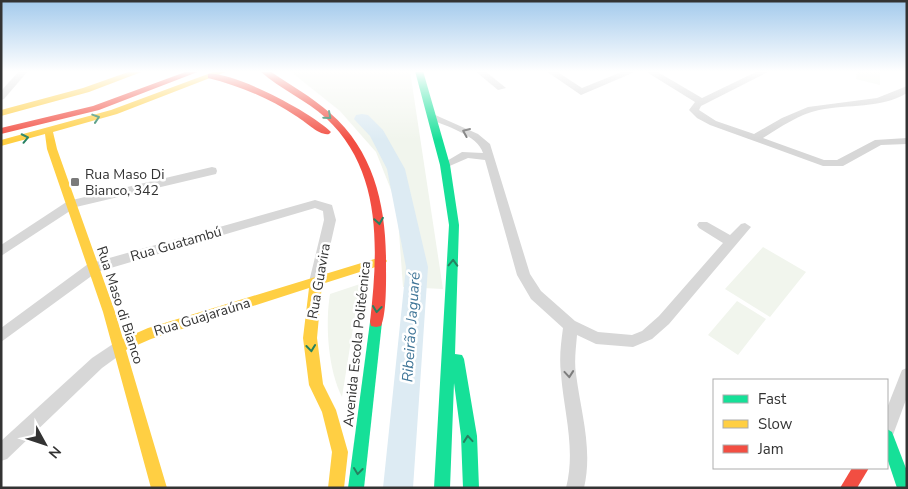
<svg xmlns="http://www.w3.org/2000/svg" width="908" height="489" font-family="'Nunito Sans',sans-serif">
<style>
.green{fill:#f1f5ed}
.lines{fill:none;stroke-linecap:round;stroke-linejoin:round}
.river{fill:#ddebf3;fill-rule:evenodd}
.street{fill:#d7d7d7;fill-rule:evenodd}
.fast{fill:#16e098;fill-rule:evenodd}
.slow{fill:#ffcf43;fill-rule:evenodd}
.jam{fill:#f24e42;fill-rule:evenodd}
.oneway{stroke:#268160}
.oneway2{stroke:#7d7d7d}
.poi-dot{fill:#7a7a7a;stroke:#fff;stroke-width:2}
.labels{text-anchor:middle;dominant-baseline:central;stroke-width:5;stroke-linejoin:round;paint-order:stroke}
.poi-label{font-size:14px;fill:#333;stroke:#fff;text-anchor:start}
.street-label{font-size:14px;fill:#333;stroke:#fff}
.water-label{font-size:15px;font-style:italic;fill:#3f7597;stroke:#fff}
</style>
<rect width="100%" height="100%" fill="#fff"/>
<g class="green">
<polygon points="290,71 410,71 443,289 403,287 397,205 376,152 340,111"/>
<polygon points="857,71 880,71 880,85 856,79"/>
<polygon points="763,247 806,272 770,317 725,289"/>
<path d="M360,284L342,397C328,370 325,324 330,294Z"/>
<polygon points="737,301 766,319 738,355 708,335"/>
</g>
<g class="lines">
<polygon class="river" points="362,114 368,115 383,130 405,169 428,267 413,488 383,488 406,267 387,169 370,136 354,119 356,115"/>
<g class="street">
<polygon points="19,71 28,71 4,99 1,100 1,91"/>
<polygon points="475,71 485,71 506,88 498,90"/>
<polygon points="546,71 556,71 582,88 624,71 637,71 581,95"/>
<path d="M645,71H656L702,98L758,71H770L701,106L699,110L716,121L754,134L782,118L808,107L877,98L907,86V93C881,109 848,104 819,110C799,114 781,127 763,138L824,160H837L875,140L907,138V144L881,145L843,166H823L710,125L697,118L689,110L695,102Z"/>
<path d="M433,114L478,134L490,144L530,274L541,291L575,321L598,332L632,335L642,331L659,316L723,243L699,228L697,225L699,222H707L730,235L741,224L745,223L751,227L669,324L652,339L633,347L596,344L577,335C576,348 574,361 576,374C581,413 593,449 584,488H566C576,449 564,413 561,374C559,358 561,343 563,328L531,299L517,275L485,160L468,158L445,168L440,165L462,152L483,153C478,135 445,126 430,119V115Z"/>
<polygon points="212,167 216,168 217,171 216,174 76,207 1,256 1,245 68,201"/>
<polygon points="315,200 332,205 336,220 321,286 316,287 311,286 309,282 324,220 323,211 315,208 97,272 1,342 1,328 88,264"/>
<polygon points="119,340 124,342 126,347 124,352 102,368 7,459 1,461 1,441 92,358"/>
<polygon points="907,368 907,397 893,435 887,437 887,408 902,370"/>
</g>
<g class="fast">
<polygon points="415,71 423,71 450,165 459,225 455,354 462,355 464,359 477,436 479,488 463,488 461,436 454,383 450,488 434,488 449,225 440,165"/>
<polygon points="376,317 381,318 382,322 364,488 348,488 370,322 371,318"/>
<polygon points="887,429 892,432 907,471 907,488 897,488 887,458"/>
</g>
<g class="slow">
<polygon points="131,71 144,71 89,92 1,116 1,110 83,88"/>
<polygon points="216,71 228,71 117,114 53,132 57,149 115,312 123,339 148,328 381,257 385,258 387,261 385,264 322,284 317,338 323,384 336,410 348,452 344,488 328,488 332,452 322,412 309,385 303,338 309,288 151,339 126,350 167,488 151,488 103,312 47,149 45,134 1,146 1,140 111,110"/>
</g>
<g class="jam">
<polygon points="188,71 200,71 99,110 1,134 1,128 93,106"/>
<path d="M260,71H270C290,85 312,97 330,113C374,151 386,206 386,261C386,277 387,313 381,326L376,327L371,326L370,322C378,251 383,171 326,118C306,100 280,89 260,71Z"/>
<path d="M208,74C233,71 313,113 331,132L329,134C319,136 305,121 296,116C269,98 240,86 208,78Z"/>
<polygon points="852,468 869,468 857,488 840,488"/>
</g>
</g>
<defs><path id="oneway-chevron" d="M-2-3.5L2.5 0L-2 3.5" fill="none" stroke-width="1.6" stroke-linecap="round" stroke-linejoin="round" transform="scale(1.25)"/></defs>
<g class="oneway">
<use href="#oneway-chevron" transform="translate(328 116) rotate(41)"/>
<use href="#oneway-chevron" transform="translate(96 118) rotate(-18)"/>
<use href="#oneway-chevron" transform="translate(25 138) rotate(-12)"/>
<use href="#oneway-chevron" transform="translate(379 221) rotate(81)"/>
<use href="#oneway-chevron" transform="translate(453 263) rotate(-88)"/>
<use href="#oneway-chevron" transform="translate(377 309) rotate(97)"/>
<use href="#oneway-chevron" transform="translate(311 348) rotate(84)"/>
<use href="#oneway-chevron" transform="translate(468 439) rotate(-95)"/>
<use href="#oneway-chevron" transform="translate(358 471) rotate(97)"/>
</g>
<g class="oneway2">
<use href="#oneway-chevron" transform="translate(466 132) rotate(-157)"/>
<use href="#oneway-chevron" transform="translate(569 374) rotate(85)"/>
</g>
<linearGradient id="sky" x2="0" y2="1"><stop stop-color="#a3caec"/><stop offset="0.51" stop-color="#fff"/><stop offset="1" stop-color="#fff" stop-opacity="0"/></linearGradient>
<rect width="908" height="140" fill="url(#sky)"/>
<rect class="poi-dot" x="70" y="177" width="10" height="10" rx="2.5"/>
<g class="labels">
<g class="poi-label">
<text x="85" y="174">Rua Maso Di<tspan x="85" dy="16">Bianco, 342</tspan></text>
</g>
<g class="street-label">
<text transform="translate(176 244) rotate(-16)">Rua Guatambú</text>
<text transform="translate(319 281) rotate(-80)">Rua Guavira</text>
<text transform="translate(120 305) rotate(72)">Rua Maso di Bianco</text>
<text transform="translate(202 317) rotate(-17)">Rua Guajaraúna</text>
<text transform="translate(357 344) rotate(-84)">Avenida Escola Politécnica</text>
</g>
<g class="water-label">
<text transform="translate(411 327) rotate(-86)">Ribeirão Jaguaré</text>
</g>
</g>
<rect width="908" height="489" fill="none" stroke="#333333" stroke-width="5"/>
<rect x="713" y="379" width="175" height="90" fill="#ffffff" stroke="#adadad"/>
<rect x="723" y="395" width="25" height="8" fill="#16e098" stroke="#adadad"/>
<text x="758" y="404" font-size="15" fill="#333333">Fast</text>
<rect x="723" y="420" width="25" height="8" fill="#ffcf43" stroke="#adadad"/>
<text x="758" y="429" font-size="15" fill="#333333">Slow</text>
<rect x="723" y="445" width="25" height="8" fill="#f24e42" stroke="#adadad"/>
<text x="758" y="454" font-size="15" fill="#333333">Jam</text>
<g transform="translate(45 444) rotate(130)" stroke="#ffffff" stroke-width="4" paint-order="stroke">
<path d="M0-4L9 19L0 12L-9 19Z" fill="#333333"/>
<text y="-8" font-size="14" font-weight="bold" text-anchor="middle" fill="#333333">N</text>
</g>
</svg>
